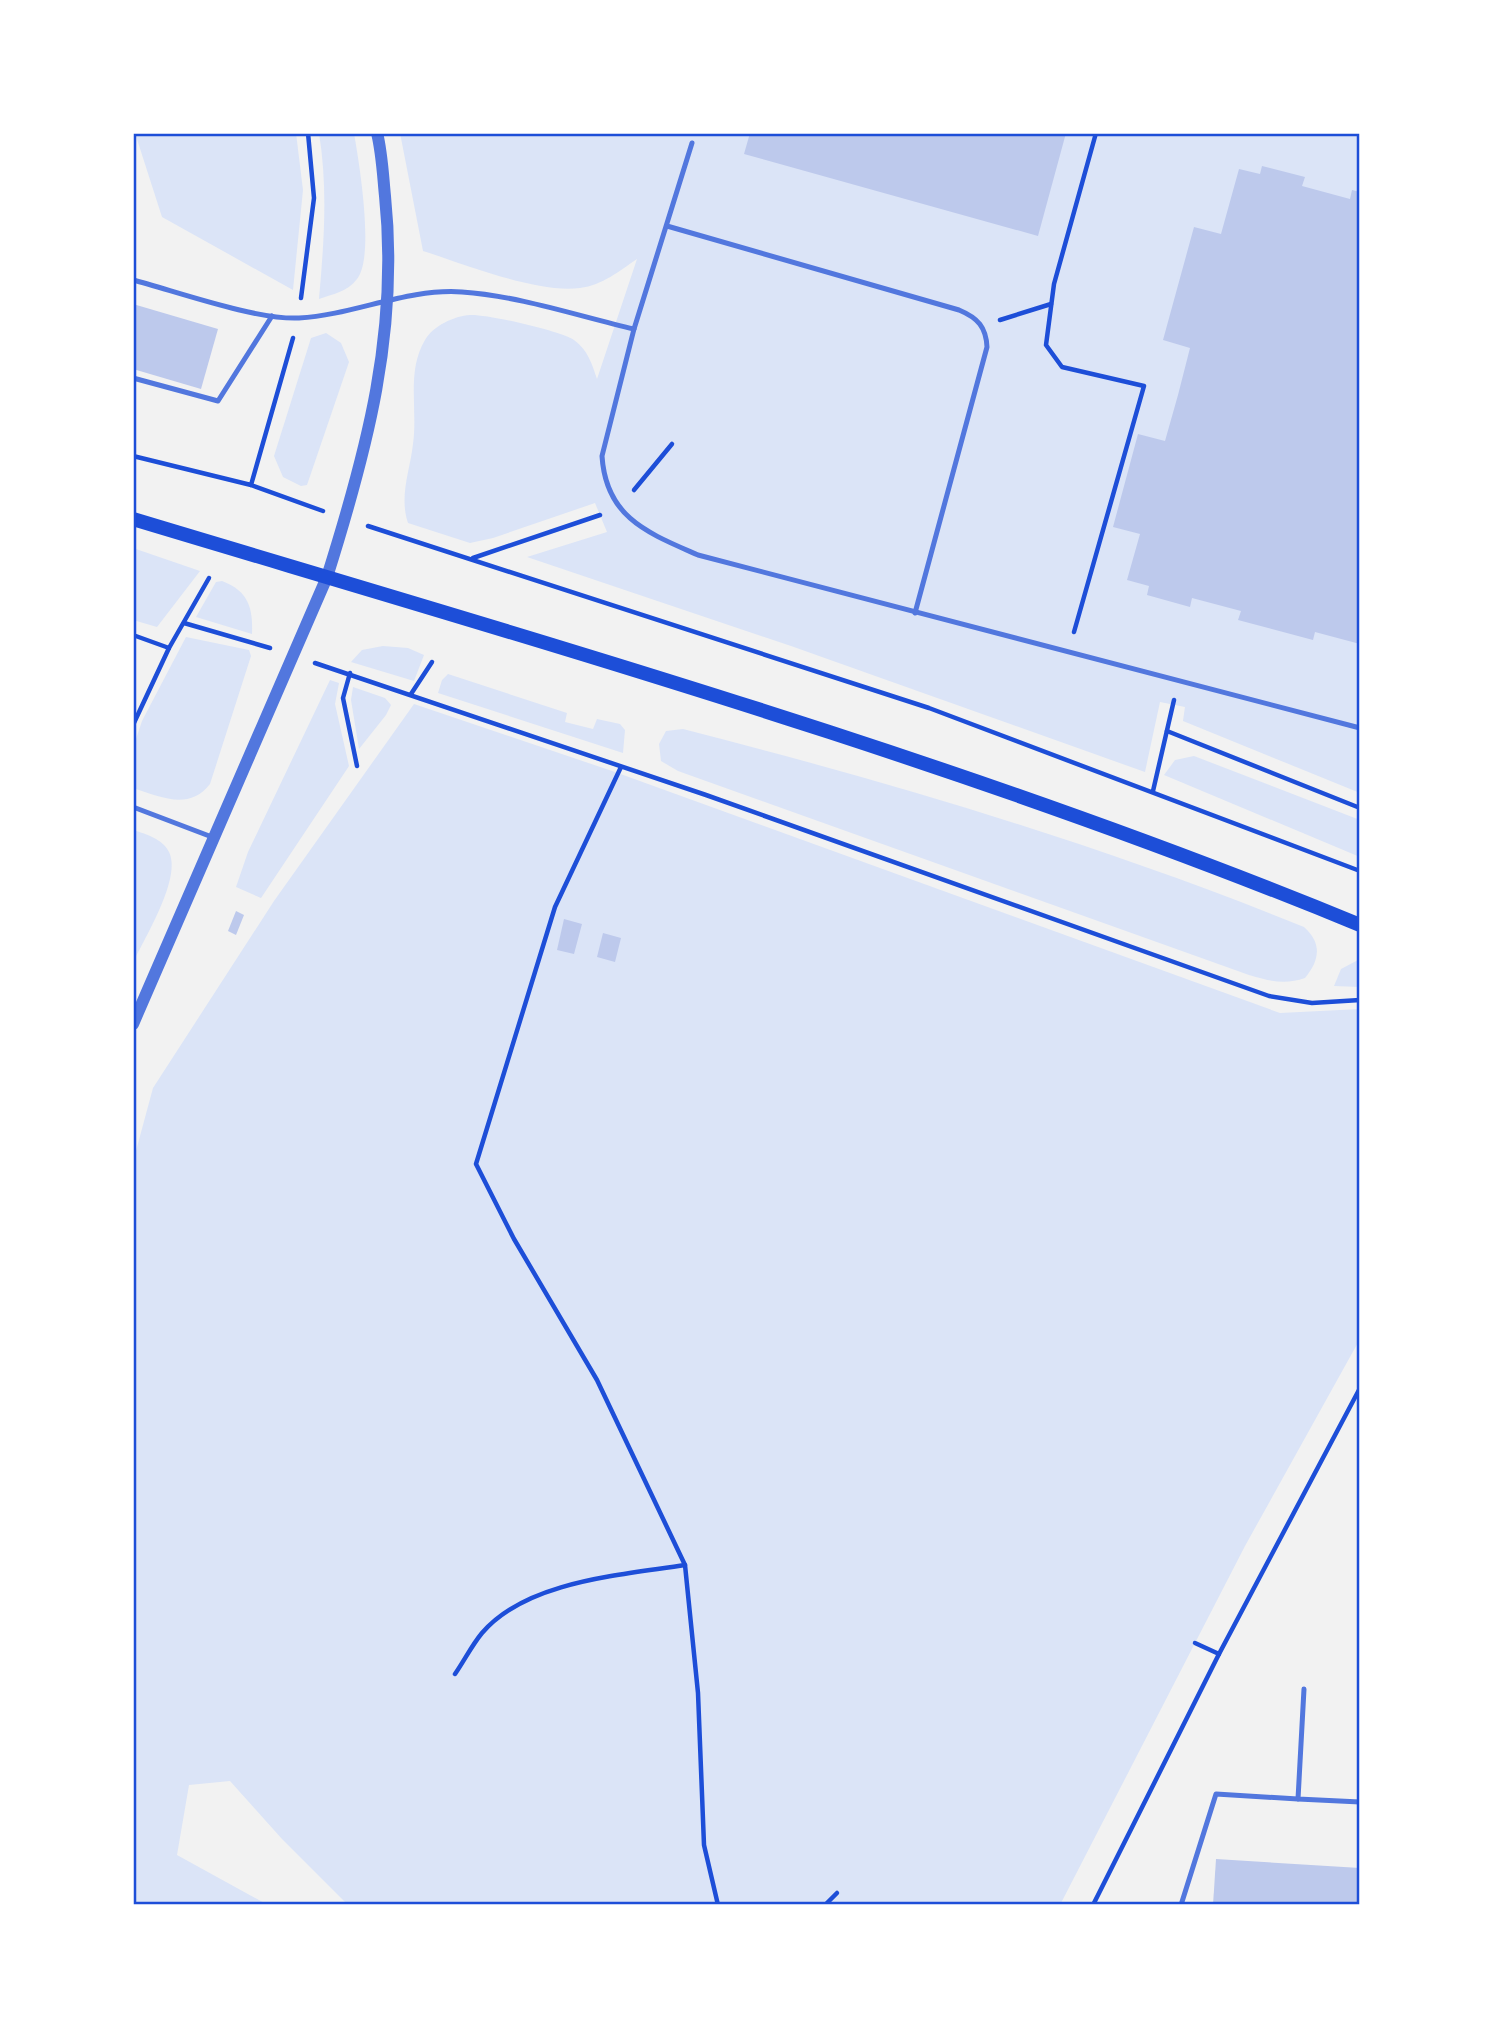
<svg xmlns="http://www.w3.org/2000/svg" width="1493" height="2038" font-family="'Varela Round',sans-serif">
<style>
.green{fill:#dbe4f7}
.building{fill:#bdc9ec}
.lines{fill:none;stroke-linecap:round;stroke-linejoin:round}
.path{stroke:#1d4ed8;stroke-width:4.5}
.service{stroke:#5277de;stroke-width:5}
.tertiary{stroke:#5277de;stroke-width:12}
.secondary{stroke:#1d4ed8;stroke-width:14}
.neatline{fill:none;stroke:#1d4ed8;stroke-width:2.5}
</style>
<rect width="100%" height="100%" fill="#f2f2f2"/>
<g class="green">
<polygon points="135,133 296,133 303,190 293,290 162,217"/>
<path d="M319,133H354C359,162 375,257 357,279C347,292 333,294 319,299C324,242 328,189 319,133Z"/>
<path d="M400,133H1360V793L1183,721L1185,707L1160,702L1145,772L791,646L527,557L607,532L595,503L493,538L470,543L408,523C399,496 410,471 413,444C418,409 406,372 425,340C433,326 454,316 470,315C487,314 561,331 574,340C588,350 592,364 597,379L637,259C619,271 603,285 580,288C538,294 464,264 423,251Z"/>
<polygon points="326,333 341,343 349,362 307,485 301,486 283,477 274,456 311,338"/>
<polygon points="133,548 200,571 157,627 133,620"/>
<path d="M222,581C248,591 253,607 252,634L196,617L216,582Z"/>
<path d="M186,637L249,650L251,656L210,784C189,811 161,797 133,788V748L142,721Z"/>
<polygon points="383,646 408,648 424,655 414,681 351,662 362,650"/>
<polygon points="448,674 567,713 565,722 593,729 597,719 620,724 625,730 623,753 438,693 442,680"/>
<polygon points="330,680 339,683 335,704 349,766 261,898 236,887 248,852"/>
<polygon points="353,687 385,698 391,705 386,715 359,749 351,700"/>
<polygon points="414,704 615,772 1280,1013 1360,1009 1360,1339 1245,1546 1060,1905 348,1905 282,1839 230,1781 189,1785 177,1855 268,1905 133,1905 133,1162 153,1088 274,901"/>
<path d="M683,729C894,783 1102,845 1304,927C1322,943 1320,960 1305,978C1285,985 1269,981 1249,975L678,771L661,761L659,744L666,731Z"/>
<polygon points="1194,756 1360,820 1360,857 1164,775 1175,760"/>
<path d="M133,830C146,834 163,839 169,852C182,878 145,937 133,963Z"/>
<polygon points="1360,959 1360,987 1334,986 1341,969"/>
</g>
<g class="building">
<polygon points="750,133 1066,133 1038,236 744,154"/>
<polygon points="1262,166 1305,177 1302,186 1350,199 1352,190 1360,192 1360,644 1315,632 1313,640 1238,620 1241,611 1192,598 1190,607 1147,595 1149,586 1127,580 1140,534 1113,527 1138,434 1165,441 1178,395 1190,348 1163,340 1194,227 1221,234 1239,169 1260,174"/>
<polygon points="133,304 218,329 201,389 133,369"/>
<polygon points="236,911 244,915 236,935 228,931"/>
<polygon points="564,919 582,924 574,954 557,950"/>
<polygon points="603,933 621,938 615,962 597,957"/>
<polygon points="1216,1859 1360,1868 1360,1905 1213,1905"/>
</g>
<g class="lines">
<g class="path">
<polyline points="301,298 314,198 308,133"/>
<polyline points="1000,320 1051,304"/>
<polyline points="133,456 251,485 323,511"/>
<polyline points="251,485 293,338"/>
<polyline points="634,490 672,444"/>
<polyline points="368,526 929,708 1360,871"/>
<polyline points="473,558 600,515"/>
<polyline points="184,623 270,648"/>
<polyline points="1074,632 1144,386 1062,367 1046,345 1054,284 1096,133"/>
<polyline points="133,635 169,648"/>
<polyline points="315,663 706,795 1269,996 1312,1003 1360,1000"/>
<polyline points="350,673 343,698 357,766"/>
<polyline points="411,694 432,662"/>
<polyline points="133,725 169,648 209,578"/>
<polyline points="1167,731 1360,808"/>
<polyline points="621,767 555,907 476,1164 514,1239 597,1380 685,1565 698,1693 704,1845 718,1905"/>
<polyline points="1153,791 1174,700"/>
<polyline points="1195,1643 1219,1654"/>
<path d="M455,1674C464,1661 472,1645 482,1633C526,1581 621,1575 685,1565"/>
<polyline points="825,1905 837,1893"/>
<polyline points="1093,1905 1219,1654 1360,1388"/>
</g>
<g class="service">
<path d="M667,226L959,310C978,318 986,327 987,347L915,613"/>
<path d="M133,280C178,292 256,320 299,318C354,315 407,288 462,292C520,296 578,316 634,329L602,456C606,518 648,533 698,555L1360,728"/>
<polyline points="634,329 692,143"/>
<polyline points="133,378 218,401 272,316"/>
<polyline points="133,807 212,837"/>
<polyline points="1304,1689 1298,1799 1360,1802"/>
<polyline points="1181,1905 1216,1794 1298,1799"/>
</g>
<path class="tertiary" d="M133,1024L327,577C367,450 399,331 385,196C383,176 382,153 377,133"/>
<path class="secondary" d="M133,519C545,643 962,761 1360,925"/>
</g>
<rect width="1493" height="2038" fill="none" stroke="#ffffff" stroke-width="270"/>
<rect x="135" y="135" width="1223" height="1768" class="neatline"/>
</svg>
